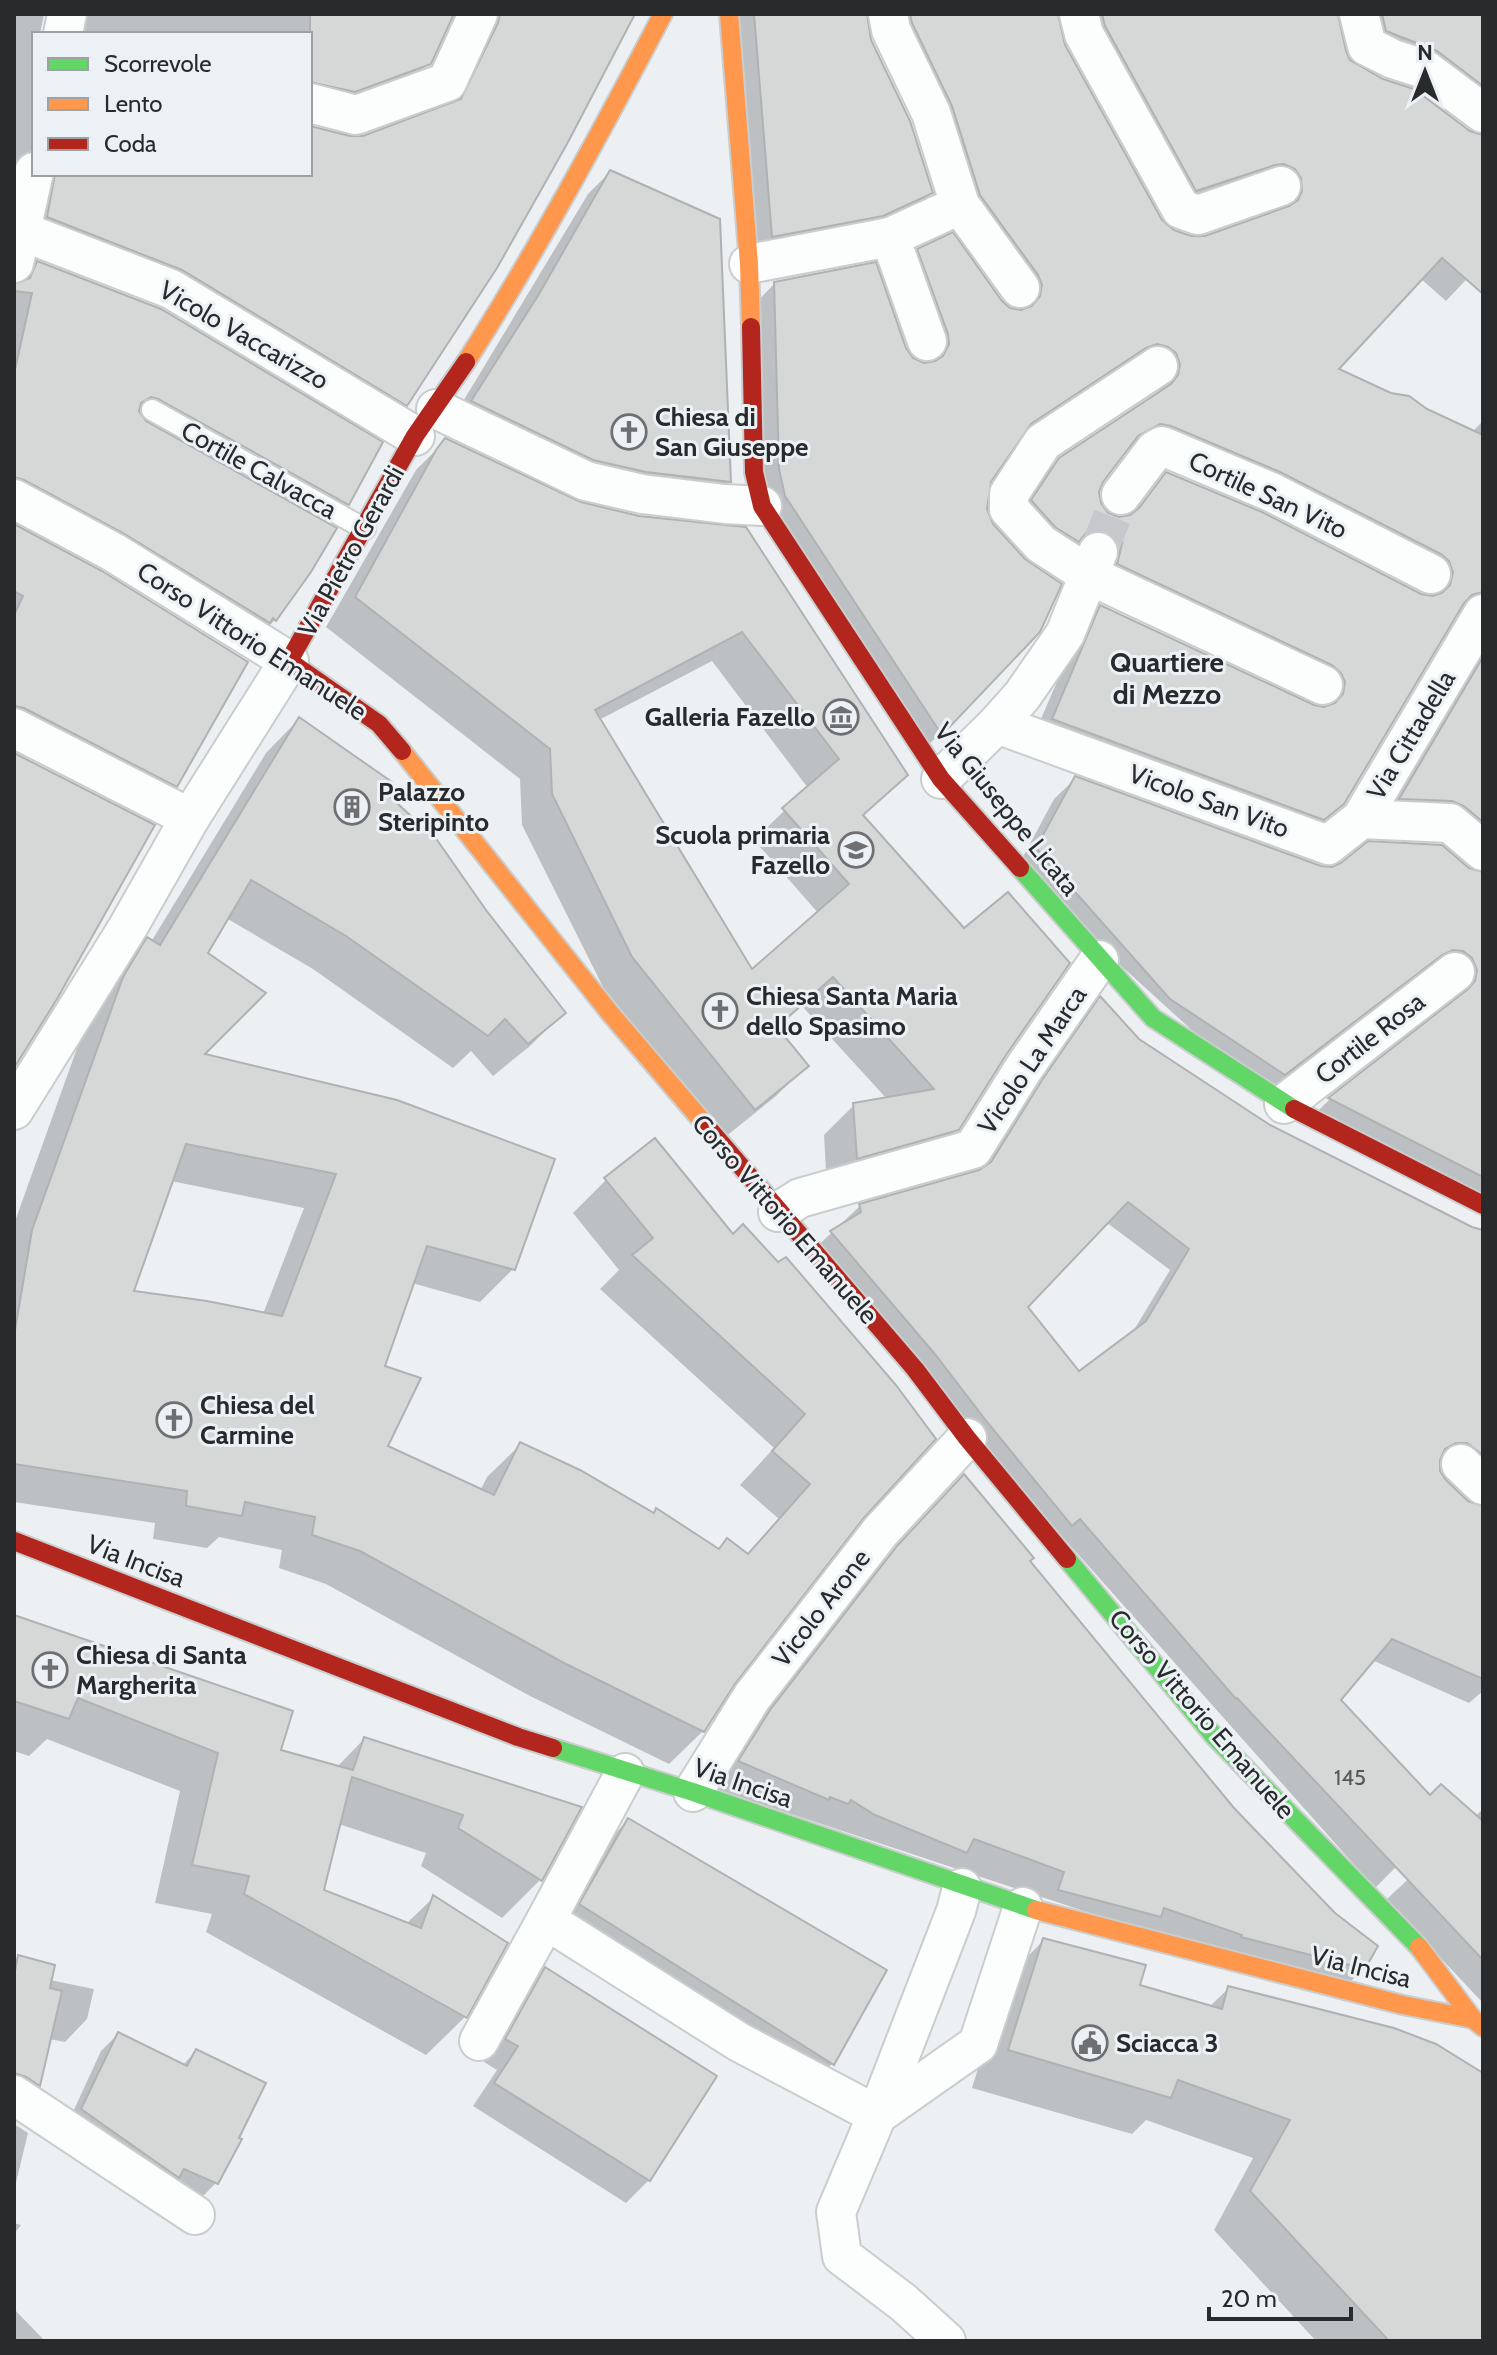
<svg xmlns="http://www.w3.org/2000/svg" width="1497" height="2355" font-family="Cabin,sans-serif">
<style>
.shadow{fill:#0003;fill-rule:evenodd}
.building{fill:#d6d7d7;stroke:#b0b1b2;stroke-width:2;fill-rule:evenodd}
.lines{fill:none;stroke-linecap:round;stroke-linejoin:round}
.street-tunnel{stroke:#c6c8cb;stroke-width:38;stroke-dasharray:38 19;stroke-linecap:butt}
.lane-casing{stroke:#cacdce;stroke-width:24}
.street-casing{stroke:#cacdce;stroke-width:42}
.fast-casing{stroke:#cacdce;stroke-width:22}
.slow-casing{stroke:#cacdce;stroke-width:22}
.jam-casing{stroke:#cacdce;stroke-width:22}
.lane{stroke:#fcfdfd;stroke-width:20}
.street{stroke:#fcfdfd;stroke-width:38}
.fast{stroke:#63d668;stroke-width:18}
.slow{stroke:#ff974d;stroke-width:18}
.jam{stroke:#b3261e;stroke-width:18}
.labels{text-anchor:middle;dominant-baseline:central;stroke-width:6;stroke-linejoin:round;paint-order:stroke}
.number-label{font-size:22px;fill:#545657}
.street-label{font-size:26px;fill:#282a2b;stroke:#ebf1f5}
.poi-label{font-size:26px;font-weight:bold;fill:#282a2b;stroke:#ebf1f5;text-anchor:start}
.neighbourhood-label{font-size:28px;font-weight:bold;fill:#282a2b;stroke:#ebf1f5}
</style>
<rect width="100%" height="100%" fill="#edf0f3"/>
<g class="shadow">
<polygon points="14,14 44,14 40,34 34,34 34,174 310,174 310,128 350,138 363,138 449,105 478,45 466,14 633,14 405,404 385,425 162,290 27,238 17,170 14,170"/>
<polygon points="54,14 452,14 429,63 408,84 310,106 310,34 68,34"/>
<polygon points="731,14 866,14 867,35 931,193 910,214 751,257"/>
<path d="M874,14H1056L1063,45L1160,221L1172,231L1190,238H1206L1282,211V201L1175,211L1065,14H1336L1349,62L1470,133L1483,137V262L1446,301L1420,278L1335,370L1472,432L1481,423L1483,424V630L1472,615L1455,614L1343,803L1321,825L1032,740L1080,628L1101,607L1313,707L1324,709L1321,694L1011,523L1038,481L1060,459L1158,395L1160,388L1156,376L1123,368L1019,436L989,481L985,509L1038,631L920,754L765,518L754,305L775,283L904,349L912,360L928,364L897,271L919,250L1011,310L1021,311L1017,296ZM1137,444L1428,583L1432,598L1420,596L1167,474L1129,517L1117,519L1106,514L1099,504L1097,491L1101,481L1123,452Z"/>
<polygon points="1345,14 1483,14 1483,129"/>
<polygon points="610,172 729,481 707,503 450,423 588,194"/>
<polygon points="38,263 348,504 327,525 275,620 255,640 14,505 14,286"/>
<path d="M446,440L580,504L639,518L906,774L862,816L1004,1054L957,1129L927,1160L827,1188L824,1135L854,1105L887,1099L802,1006L776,1029L806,1066L776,1096L724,1138L603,987L522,825L520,779L326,627L416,470ZM712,661L808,788L754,840L819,914L752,972L599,720Z"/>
<polygon points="14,526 175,785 155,806 14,734"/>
<polygon points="1483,642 1483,865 1443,827 1380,819"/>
<path d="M299,719L383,792L484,911L563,1013L530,1046L493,1076L471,1051L453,1068L313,969L226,918L205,954L201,1055L513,1269L480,1302L412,1283L383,1368L385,1446L480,1491L487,1477L521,1444L652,1514L656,1510L718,1550L746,1555L779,1519L740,1485L774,1448L600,1289L619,1270L573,1213L606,1180L733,1237L861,1517L733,1682L703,1731L669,1764L530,1696L326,1584L279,1568L282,1550L219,1537L207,1548L153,1539L155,1523L14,1502V1224L90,1012L114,973L148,940L151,942L266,753ZM171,1181L304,1208L263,1314L131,1292Z"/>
<polygon points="1076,778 1321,868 1468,870 1483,874 1483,1212 1309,1120 1329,1100 1455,1002 1457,992 1430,970 1418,975 1263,1095 1016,870 1054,799"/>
<path d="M1100,999L1138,1040L1272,1128L1471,1229L1483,1231V1499L1445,1463H1438V1470L1444,1481L1467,1503L1483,1508V1691L1469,1703L1372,1660L1338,1700L1396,1867L1375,1888L810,1253L860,1206L978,1172L1080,1020ZM1106,1222L1170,1270L1131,1335L1079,1374L1025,1307Z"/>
<polygon points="938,1503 1028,1561 1364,1968 1337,1995 713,1788 744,1739 870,1576"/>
<polygon points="14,1617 278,1751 337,1767 364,1739 579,1809 540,1880 502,1918 421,1866 426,1853 339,1824 322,1892 406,1924 433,1898 465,2017 426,2055 206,1932 212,1914 155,1903 180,1791 47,1739 29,1756 14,1751"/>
<polygon points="1483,1809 1483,2003 1386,1900"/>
<polygon points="628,1820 884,1971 832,2064 813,2082 562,1924 610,1839"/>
<polygon points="1044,1940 1138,1986 1209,2007 1229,1988 1483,2076 1483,2341 1316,2341 1214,2230 1253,2158 1146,2120 1132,2134 972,2088 1006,1978"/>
<polygon points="19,1957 50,1980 94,1989 87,2019 65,2042 49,2039 39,2085 16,2107 14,2106 14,1962"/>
<polygon points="546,1969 649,2180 626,2203 473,2106 497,2070 484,2062 523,1992"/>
<polygon points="118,2034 182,2066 196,2051 236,2139 239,2140 216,2183 199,2200 66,2127 101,2051"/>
<polygon points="14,2124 28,2133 14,2191"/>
<polygon points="14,2223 21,2225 14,2234"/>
<polygon points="14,2309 43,2339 41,2341 14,2341"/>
</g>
<g class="building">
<polygon points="310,14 454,14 431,64 355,92 310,82"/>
<polygon points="500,14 635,14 567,144 497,268 407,406 182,270 47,217 55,174 310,174 310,126 350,136 363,136 461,99 498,23"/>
<polygon points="754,14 867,14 871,40 910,121 933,193 883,216 772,237"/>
<path d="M910,14H1058L1065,45L1162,220L1174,230L1191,236H1205L1289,206L1298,200L1302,191L1301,178L1295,169L1284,164L1275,165L1196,191L1105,26L1102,14H1338L1346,51L1350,60L1383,79L1414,89L1470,131L1483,135V294L1442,258L1339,369L1391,393L1409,396L1427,409L1483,435V592L1472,595L1464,603L1344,804L1324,820L1052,719L1100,605L1314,705L1324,707L1335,703L1343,694L1345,682L1341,673L1332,665L1117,564L1122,544L1119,547L1115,538L1107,532L1094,530L1085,534L1079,542L1055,527L1031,500L1059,458L1171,384L1178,375L1180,364L1176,353L1168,347L1157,344L1146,348L1031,424L991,482L987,509L993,524L1025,559L1062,584L1040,632L942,735L785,496L779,469L774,282L876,262L906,348L913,358L924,363L935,361L943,356L949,344L948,334L917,249L953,232L1002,301L1010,308L1021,310L1032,306L1040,296L1042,285L1038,275L980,195L952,106L912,23ZM1160,424L1171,426L1280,472L1441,554L1449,561L1453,572L1450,585L1442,593L1433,596L1421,594L1262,512L1166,472L1139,508L1130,515L1119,517L1108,513L1101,503L1099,492L1103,482L1138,436Z"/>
<polygon points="1382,14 1483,14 1483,86 1437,51 1386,31"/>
<polygon points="610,170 720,219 731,482 646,472 593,460 471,401 539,294"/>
<polygon points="37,261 161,309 383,442 349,505 158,399 151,397 141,403 139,411 146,421 337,528 311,572 276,621 273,618 270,623 123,533 24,480 14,477 14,374 32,293 14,291 14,284 30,278"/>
<path d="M445,438L581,502L639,516L746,527L908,775L863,815L964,928L1008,892L1070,963L1006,1055L959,1130L857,1159L853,1103L934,1089L833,977L777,1027L809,1066L755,1110L632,957L552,794L550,749L355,597L436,450ZM742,632L839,759L782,808L849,884L752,969L595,710Z"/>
<polygon points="14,524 102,571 248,662 177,787 24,708 14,706 14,615 23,596 14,591"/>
<polygon points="1483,657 1483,822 1464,806 1452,801 1399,799"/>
<path d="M299,717L392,782L385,792L437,840L486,910L566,1013L528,1044L505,1019L488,1036L346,936L251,880L208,953L266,993L205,1054L397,1100L555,1159L515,1270L427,1246L385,1366L421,1378L388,1446L494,1495L520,1442L580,1470L654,1513L656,1508L719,1549L727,1538L748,1554L810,1484L772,1451L805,1414L632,1255L653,1238L604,1178L655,1138L733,1234L743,1224L778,1262L786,1257L896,1385L936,1439L863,1519L735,1684L704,1732L564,1663L360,1551L312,1535L315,1517L245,1502L242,1516L186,1506L187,1491L14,1464V1336L32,1230L123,977L147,937L160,945ZM186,1144L336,1174L282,1316L207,1301L134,1291Z"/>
<polygon points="14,753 155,825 57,999 14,1068"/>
<polygon points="1075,776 1321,866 1332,867 1341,863 1368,841 1442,845 1469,868 1483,872 1483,1177 1328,1098 1468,989 1475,981 1477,970 1472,958 1463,951 1453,950 1442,955 1285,1075 1170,999 1036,848"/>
<path d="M1100,996L1139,1039L1270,1125L1472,1227L1483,1230V1455L1467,1443H1456L1445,1449L1440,1460V1471L1446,1480L1468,1501L1483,1506V1679L1392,1639L1341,1700L1430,1795L1441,1784L1483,1821V1960L1237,1698L1236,1699L1080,1519L1072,1526L987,1422L934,1353L830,1231L861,1212L859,1204L979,1170L991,1162L1042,1080ZM1128,1202L1189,1249L1146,1321L1079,1371L1028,1307Z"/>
<polygon points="964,1474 1034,1558 1030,1561 1234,1808 1335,1913 1378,1946 1365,1969 1241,1937 1242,1935 1164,1908 1161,1917 1058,1890 1064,1872 974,1839 967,1853 875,1815 851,1800 848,1804 830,1797 829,1800 738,1761 770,1710 897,1546"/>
<polygon points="14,1615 293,1711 281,1750 353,1770 364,1737 582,1807 542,1881 458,1828 463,1815 352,1777 324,1890 421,1928 433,1895 508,1943 467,2018 244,1894 249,1876 192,1865 218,1753 78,1698 69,1719 14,1701"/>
<polygon points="628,1818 887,1970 834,2065 579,1904"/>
<polygon points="1043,1938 1146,1965 1140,1985 1222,2009 1228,1986 1394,2028 1436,2044 1483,2073 1483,2341 1389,2341 1250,2191 1290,2120 1178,2080 1171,2098 1008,2050"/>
<polygon points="18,1955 55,1965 50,1988 62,1991 40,2086 26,2077 14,2073 14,1976"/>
<polygon points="545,1967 717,2076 650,2181 494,2083 518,2046 505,2039"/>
<polygon points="118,2032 187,2066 196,2049 266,2083 239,2138 242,2139 218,2184 184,2169 179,2178 81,2109"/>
</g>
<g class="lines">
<polyline class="street-tunnel" points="1098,552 1121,495"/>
<defs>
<polyline id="lane" points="152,410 365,529"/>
<g id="street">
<polyline points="888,14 891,30 931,113 960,205 1020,288"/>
<polyline points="1079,14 1084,34 1181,209 1198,215 1281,186"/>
<polyline points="1359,14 1367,46 1393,59 1424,69 1483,113"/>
<polyline points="63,34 67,14"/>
<polyline points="310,103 356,115 447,82 478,14"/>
<polyline points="21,231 171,289 415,436"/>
<polyline points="890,237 927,341"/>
<polyline points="14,263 34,172"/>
<polyline points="749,264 890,237 960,205"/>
<polyline points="1158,366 1043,442 1009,494 1009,509 1041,544 1089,575 1323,685"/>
<polyline points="436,409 586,481 642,494 725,504 762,506"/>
<polyline points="1121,495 1155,450 1162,446 1271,492 1431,574"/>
<polyline points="14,499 113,552 289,661 190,818 128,927 14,1110"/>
<polyline points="997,724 1022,696 1065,634 1098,552"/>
<polyline points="14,728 190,818"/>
<polyline points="941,779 997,724 1328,845 1361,819 1483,614"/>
<polyline points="1361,819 1450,823 1483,851"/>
<polyline points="1284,1104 1455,972"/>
<polyline points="778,1212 800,1198 973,1149 1024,1068 1099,960"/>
<polyline points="1461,1464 1483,1485"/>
<polyline points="625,1773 546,1920 739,2042 877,2115"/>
<polyline points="693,1792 752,1697 880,1532 967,1438"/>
<polyline points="479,2041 546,1920"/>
<polyline points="14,2095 195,2215"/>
<polyline points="877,2115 978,2044 1023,1907"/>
<polyline points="946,2341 904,2303 842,2256 836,2212 877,2115 956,1911 962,1888"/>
</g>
<g id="fast">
<polyline points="1020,868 1153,1018 1294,1109"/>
<polyline points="1067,1559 1214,1736 1419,1947"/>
<polyline points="553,1748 693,1792 1036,1910"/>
</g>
<g id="slow">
<polyline points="729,14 749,264 751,327"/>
<path d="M466,362C538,249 601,132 663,14"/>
<polyline points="402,751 610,1013 709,1129"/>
<polyline points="1036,1910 1403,2005 1473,2019"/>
<polyline points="1419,1947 1473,2019 1483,2027"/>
</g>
<g id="jam">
<polyline points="751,327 754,472 762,506 941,779 1020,868"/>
<polyline points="402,751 379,724 289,661 415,436 466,362"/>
<polyline points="1294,1109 1483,1205"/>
<polyline points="709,1129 915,1369 967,1438 1067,1559"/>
<polyline points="14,1541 518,1737 553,1748"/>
</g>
</defs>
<use href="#lane" class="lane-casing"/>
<use href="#street" class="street-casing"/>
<use href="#fast" class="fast-casing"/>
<use href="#slow" class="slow-casing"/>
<use href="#jam" class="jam-casing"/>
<use href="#lane" class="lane"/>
<use href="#street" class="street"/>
<use href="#fast" class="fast"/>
<use href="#slow" class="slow"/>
<use href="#jam" class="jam"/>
</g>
<defs>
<symbol id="church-ring" viewBox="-11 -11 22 22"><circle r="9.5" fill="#ebf1f5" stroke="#6d6f71" stroke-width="1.5"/><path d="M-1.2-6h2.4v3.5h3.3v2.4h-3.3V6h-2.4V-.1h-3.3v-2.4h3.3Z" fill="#6d6f71"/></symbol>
<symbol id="museum-ring" viewBox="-11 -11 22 22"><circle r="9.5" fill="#ebf1f5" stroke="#6d6f71" stroke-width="1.5"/><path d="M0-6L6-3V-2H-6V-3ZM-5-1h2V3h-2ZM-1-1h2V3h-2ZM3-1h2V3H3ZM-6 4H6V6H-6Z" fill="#6d6f71"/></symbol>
<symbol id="building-ring" viewBox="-11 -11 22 22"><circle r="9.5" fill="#ebf1f5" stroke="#6d6f71" stroke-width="1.5"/><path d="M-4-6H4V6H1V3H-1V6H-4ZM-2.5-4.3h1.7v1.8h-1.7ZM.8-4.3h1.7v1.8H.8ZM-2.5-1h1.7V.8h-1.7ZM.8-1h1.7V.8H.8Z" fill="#6d6f71"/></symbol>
<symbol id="school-ring" viewBox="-11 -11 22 22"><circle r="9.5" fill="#ebf1f5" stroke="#6d6f71" stroke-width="1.5"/><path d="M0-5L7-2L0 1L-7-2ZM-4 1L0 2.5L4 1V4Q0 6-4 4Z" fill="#6d6f71"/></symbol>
<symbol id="civic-ring" viewBox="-11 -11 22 22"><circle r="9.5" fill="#ebf1f5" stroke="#6d6f71" stroke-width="1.5"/><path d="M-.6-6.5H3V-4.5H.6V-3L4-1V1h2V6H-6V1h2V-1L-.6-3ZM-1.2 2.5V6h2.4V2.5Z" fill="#6d6f71"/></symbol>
</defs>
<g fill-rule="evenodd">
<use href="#church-ring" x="609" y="412" width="40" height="40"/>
<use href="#museum-ring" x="821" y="697" width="40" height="40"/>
<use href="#building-ring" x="332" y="787" width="40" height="40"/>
<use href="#school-ring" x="836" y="830" width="40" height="40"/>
<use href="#church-ring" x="700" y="991" width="40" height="40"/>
<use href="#church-ring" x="154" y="1400" width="40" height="40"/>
<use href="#church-ring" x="30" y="1650" width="40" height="40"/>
<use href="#civic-ring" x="1070" y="2023" width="40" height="40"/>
</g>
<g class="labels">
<g class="number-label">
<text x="1350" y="1777">145</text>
</g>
<g class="street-label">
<text transform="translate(244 335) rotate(30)">Vicolo Vaccarizzo</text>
<text transform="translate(259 470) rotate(29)">Cortile Calvacca</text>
<text transform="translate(1268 495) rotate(25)">Cortile San Vito</text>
<text transform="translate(351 551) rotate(-61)">Via Pietro Gerardi</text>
<text transform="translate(252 641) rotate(33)">Corso Vittorio Emanuele</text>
<text transform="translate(1411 735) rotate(-59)">Via Cittadella</text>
<text transform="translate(1209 801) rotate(20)">Vicolo San Vito</text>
<text transform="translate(1007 809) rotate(51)">Via Giuseppe Licata</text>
<text transform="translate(1370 1038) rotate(-38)">Cortile Rosa</text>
<text transform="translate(1032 1060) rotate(-56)">Vicolo La Marca</text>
<text transform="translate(785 1219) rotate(49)">Corso Vittorio Emanuele</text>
<text transform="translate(136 1561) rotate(21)">Via Incisa</text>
<text transform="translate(821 1608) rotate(-52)">Vicolo Arone</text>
<text transform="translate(1202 1714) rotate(49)">Corso Vittorio Emanuele</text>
<text transform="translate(743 1783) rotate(19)">Via Incisa</text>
<text transform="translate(1361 1967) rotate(14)">Via Incisa</text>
</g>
<g class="poi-label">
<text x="655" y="417">Chiesa di<tspan x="655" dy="30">San Giuseppe</tspan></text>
<text x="815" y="717" text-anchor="end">Galleria Fazello</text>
<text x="378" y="792">Palazzo<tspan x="378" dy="30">Steripinto</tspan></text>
<text x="830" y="835" text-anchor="end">Scuola primaria<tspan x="830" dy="30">Fazello</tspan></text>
<text x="746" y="996">Chiesa Santa Maria<tspan x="746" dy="30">dello Spasimo</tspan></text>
<text x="200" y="1405">Chiesa del<tspan x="200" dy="30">Carmine</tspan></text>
<text x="76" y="1655">Chiesa di Santa<tspan x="76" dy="30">Margherita</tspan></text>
<text x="1116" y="2043">Sciacca 3</text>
</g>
<g class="neighbourhood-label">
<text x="1167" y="662">Quartiere<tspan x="1167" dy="32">di Mezzo</tspan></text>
</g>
</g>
<rect width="1497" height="2355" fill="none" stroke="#282a2b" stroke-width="32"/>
<rect x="32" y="32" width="280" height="144" fill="#ebf1f5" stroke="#9da1a4" stroke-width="2"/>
<rect x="48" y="58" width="40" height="12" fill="#63d668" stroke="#9da1a4" stroke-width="2"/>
<text x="104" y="72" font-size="24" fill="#282a2b">Scorrevole</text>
<rect x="48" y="98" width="40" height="12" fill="#ff974d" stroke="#9da1a4" stroke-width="2"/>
<text x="104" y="112" font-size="24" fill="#282a2b">Lento</text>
<rect x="48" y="138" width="40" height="12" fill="#b3261e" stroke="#9da1a4" stroke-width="2"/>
<text x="104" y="152" font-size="24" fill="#282a2b">Coda</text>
<g transform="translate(1425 72)" stroke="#ebf1f5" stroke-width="6" paint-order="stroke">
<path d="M0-6L14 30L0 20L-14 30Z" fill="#282a2b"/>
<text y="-12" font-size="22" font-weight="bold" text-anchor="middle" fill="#282a2b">N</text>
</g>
<path d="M1209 2307v12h142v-12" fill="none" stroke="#282a2b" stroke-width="4"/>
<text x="1221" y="2307" font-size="24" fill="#282a2b" stroke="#ebf1f5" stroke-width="6" paint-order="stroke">20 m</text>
</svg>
